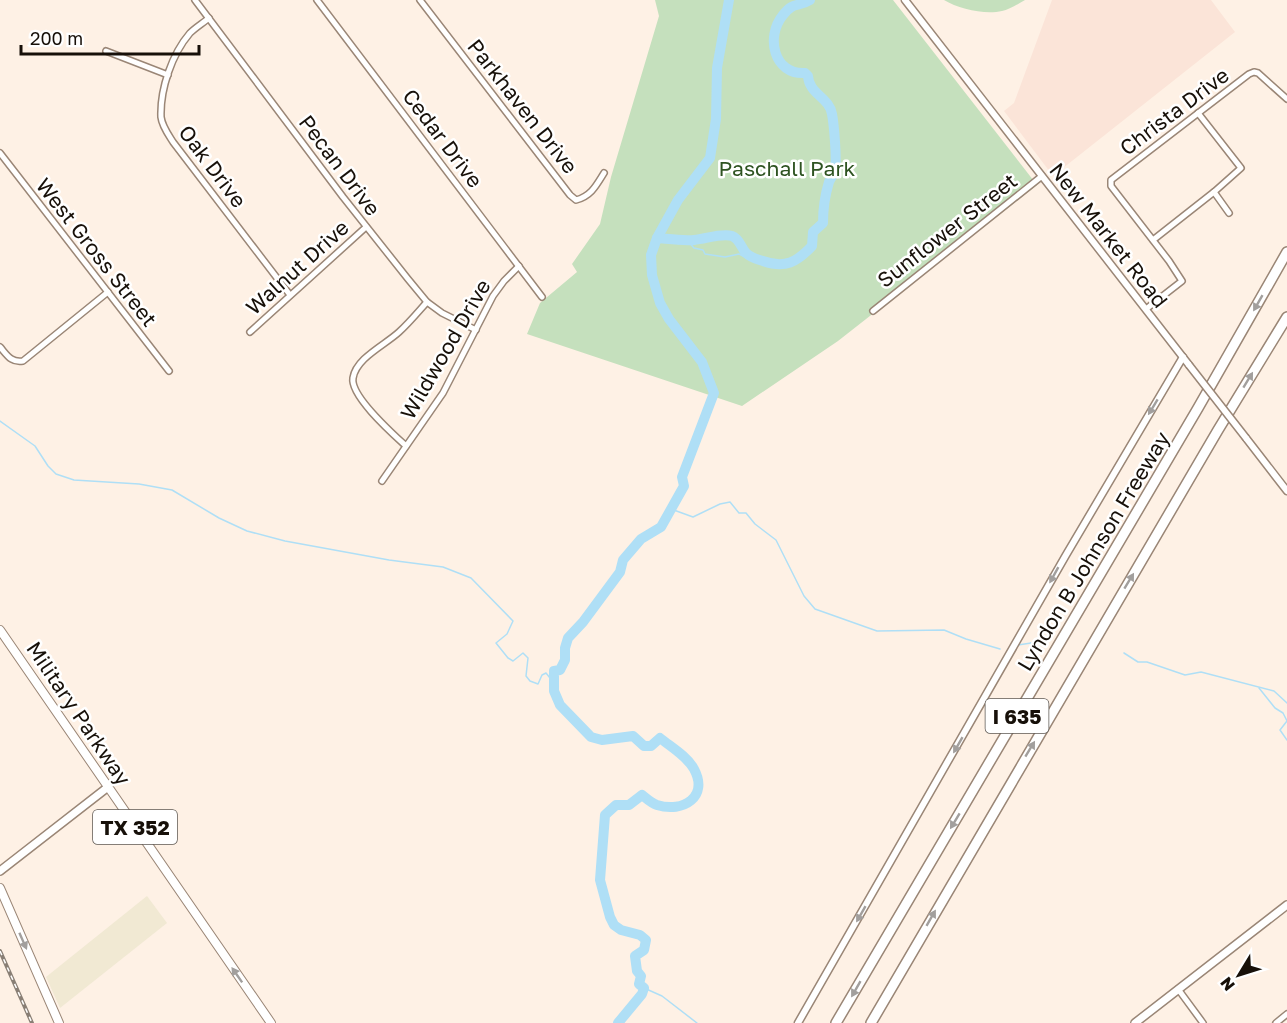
<svg xmlns="http://www.w3.org/2000/svg" width="1287" height="1023" font-family="'Golos Text',sans-serif">
<style>
.industrial{fill:#f1e9d3}
.education{fill:#fbe4d8}
.green{fill:#c5e0bd}
.lines{fill:none;stroke-linecap:round;stroke-linejoin:round}
.stream{stroke:#afdff6;stroke-width:1.5}
.river{stroke:#afdff6;stroke-width:10}
.minor-casing{stroke:#9a8676;stroke-width:8}
.tertiary-casing{stroke:#9a8676;stroke-width:9}
.secondary-casing{stroke:#9a8676;stroke-width:10}
.primary-casing{stroke:#9a8676;stroke-width:10}
.motorway-casing{stroke:#9a8676;stroke-width:12}
.minor{stroke:#fff;stroke-width:5}
.tertiary{stroke:#fff;stroke-width:6}
.secondary{stroke:#fff;stroke-width:7}
.primary{stroke:#fff;stroke-width:8}
.motorway{stroke:#fff;stroke-width:9}
.rail-casing{stroke:#897f75;stroke-width:4}
.rail{stroke:#fff;stroke-width:1.5;stroke-dasharray:4.5;stroke-linecap:butt}
.tertiary-bridge-casing{stroke:#9a8676;stroke-width:9;stroke-linecap:butt}
.tertiary-bridge{stroke:#fff;stroke-width:6}
.oneway{fill:#a29f9d}
.labels{text-anchor:middle;dominant-baseline:central;stroke-width:5;stroke-linejoin:round;paint-order:stroke}
.shield{fill:#fff;stroke:#5d5853;stroke-width:1.5}
.shield-label{font-size:20px;font-weight:bold;fill:#171009}
.street-label{font-size:21px;fill:#171009;stroke:#fff}
.park-label{font-size:21px;fill:#2e5321;stroke:#fff}
</style>
<rect width="100%" height="100%" fill="#fef1e5"/>
<polygon class="industrial" points="147,896 167,923 60,1008 46,977"/>
<polygon class="education" points="1052,0 1211,0 1235,32 1053,176 1004,111 1014,103"/>
<g class="green">
<polygon points="655,0 893,0 1037,185 838,341 742,406 527,334 540,303 577,272 572,264 600,224 611,177 659,16"/>
<path d="M944,0H1025C1018,4 1009,10 1002,11C985,15 959,9 944,0Z"/>
</g>
<g class="lines">
<g class="stream">
<polyline points="687,240 694,248 703,250 705,254 725,257 739,254 745,257 751,257"/>
<polyline points="0,421 35,446 48,466 56,474 74,480 139,484 172,490 219,518 247,531 285,541 389,560 443,567 471,578 513,621 507,634 496,643 508,658 513,661 523,653 528,658 526,676 530,681 538,684 542,675 546,673 554,683"/>
<polyline points="671,509 693,517 720,504 730,502 739,513 746,513 755,524 776,540 804,596 815,609 877,631 944,630 966,639 1000,649"/>
<polyline points="1018,645 1031,643"/>
<polyline points="1124,653 1138,662 1147,662 1185,675 1201,672 1274,691 1287,703"/>
<polyline points="1259,688 1275,708 1283,713 1287,721 1280,730 1287,740"/>
<polyline points="644,988 662,996 697,1023"/>
</g>
<g class="river">
<path d="M657,238C669,239 682,241 694,240C706,239 721,233 732,236C740,239 741,248 746,253C751,258 757,259 763,261C785,269 797,262 812,246L813,232L823,223C823,210 825,195 829,182C831,178 834,174 835,169C837,159 834,125 832,114C829,97 809,94 808,76L805,73C774,75 765,37 783,15C794,1 797,8 810,0"/>
<path d="M618,1023L642,994L644,988L639,984L641,976L637,971L635,956L644,950L646,940L640,935L621,930L614,925L610,917L600,880L605,815L616,805H629L642,795C647,799 651,803 657,805C683,813 709,797 694,769C687,756 671,747 660,738L651,746H644L633,736L602,740L591,737L560,705L554,691V671L560,670L565,660V648L568,638L583,622L620,572L623,560L641,539L661,527L684,486L682,477L714,393L702,362L669,319L660,303L652,275L651,255L657,238L678,200L710,158L716,119L717,68L729,0"/>
</g>
<defs>
<g id="minor">
<polyline points="195,0 343,197 408,279 427,302 442,313 476,330"/>
<polyline points="317,0 542,297"/>
<path d="M420,0L570,195L576,200C591,196 596,186 604,173"/>
<path d="M209,18C203,23 195,28 190,33C172,54 160,89 161,117C162,126 168,134 173,142L290,295"/>
<polyline points="106,51 168,75"/>
<polyline points="0,153 169,371"/>
<polyline points="1214,192 1229,213"/>
<polyline points="1153,240 1214,192 1241,168 1198,113"/>
<polyline points="1146,309 1182,281 1169,261 1111,186 1111,180 1249,74 1254,72 1258,73 1287,99"/>
<polyline points="873,311 1042,176"/>
<polyline points="250,332 366,227"/>
<path d="M0,347C7,355 11,363 23,361L108,292"/>
<path d="M406,446C393,434 350,396 353,378C356,358 385,345 399,332C409,323 418,312 427,302"/>
<polyline points="382,481 443,393 493,296 504,281 519,266"/>
<polyline points="1178,989 1203,1023"/>
<polyline points="1276,1023 1287,1014"/>
</g>
<g id="tertiary">
<polyline points="905,0 1189,365"/>
<polyline points="1246,438 1287,491"/>
<polyline points="798,1023 1066,555 1183,357"/>
</g>
<g id="secondary">
<polyline points="0,871 108,787"/>
<polyline points="1135,1023 1287,905"/>
</g>
<g id="primary">
<polyline points="0,630 271,1023"/>
<polyline points="0,888 59,1023"/>
</g>
<g id="motorway">
<polyline points="836,1023 1198,408 1287,252"/>
<polyline points="871,1023 1218,430 1287,317"/>
</g>
</defs>
<use href="#minor" class="minor-casing"/>
<use href="#tertiary" class="tertiary-casing"/>
<use href="#secondary" class="secondary-casing"/>
<use href="#primary" class="primary-casing"/>
<use href="#motorway" class="motorway-casing"/>
<use href="#minor" class="minor"/>
<use href="#tertiary" class="tertiary"/>
<use href="#secondary" class="secondary"/>
<use href="#primary" class="primary"/>
<use href="#motorway" class="motorway"/>
<defs>
<polyline id="rail" points="0,951 32,1023"/>
</defs>
<use href="#rail" class="rail-casing"/>
<use href="#rail" class="rail"/>
<defs>
<polyline id="tertiary-bridge" points="1189,365 1246,438"/>
</defs>
<use href="#tertiary-bridge" class="tertiary-bridge-casing"/>
<use href="#tertiary-bridge" class="tertiary-bridge"/>
</g>
<defs><path id="oneway-solid" d="M-6-.8H1V-3.2L6.5 0L1 3.2V.8H-6Z" transform="scale(1.5)"/></defs>
<g class="oneway">
<use href="#oneway-solid" transform="translate(1258 303) rotate(120)"/>
<use href="#oneway-solid" transform="translate(1248 380) rotate(-59)"/>
<use href="#oneway-solid" transform="translate(1153 407) rotate(121)"/>
<use href="#oneway-solid" transform="translate(1054 575) rotate(119)"/>
<use href="#oneway-solid" transform="translate(1129 581) rotate(-59)"/>
<use href="#oneway-solid" transform="translate(958 745) rotate(120)"/>
<use href="#oneway-solid" transform="translate(1030 749) rotate(-59)"/>
<use href="#oneway-solid" transform="translate(955 821) rotate(121)"/>
<use href="#oneway-solid" transform="translate(861 914) rotate(120)"/>
<use href="#oneway-solid" transform="translate(931 918) rotate(-60)"/>
<use href="#oneway-solid" transform="translate(23 941) rotate(66)"/>
<use href="#oneway-solid" transform="translate(237 975) rotate(-125)"/>
<use href="#oneway-solid" transform="translate(856 989) rotate(120)"/>
</g>
<g class="labels">
<g class="shield">
<rect x="985.5" y="699" width="63" height="34" rx="4.5"/>
<rect x="93" y="810" width="84" height="34" rx="4.5"/>
</g>
<g class="shield-label">
<text x="1017" y="716">I 635</text>
<text x="135" y="827">TX 352</text>
</g>
<g class="street-label">
<text transform="translate(523 106) rotate(52)">Parkhaven Drive</text>
<text transform="translate(1174 111) rotate(-37)">Christa Drive</text>
<text transform="translate(443 138) rotate(53)">Cedar Drive</text>
<text transform="translate(340 165) rotate(53)">Pecan Drive</text>
<text transform="translate(213 166) rotate(53)">Oak Drive</text>
<text transform="translate(947 230) rotate(-38)">Sunflower Street</text>
<text transform="translate(1109 235) rotate(52)">New Market Road</text>
<text transform="translate(97 252) rotate(52)">West Gross Street</text>
<text transform="translate(297 267) rotate(-42)">Walnut Drive</text>
<text transform="translate(445 349) rotate(-60)">Wildwood Drive</text>
<text transform="translate(1093 551) rotate(-59)">Lyndon B Johnson Freeway</text>
<text transform="translate(79 713) rotate(56)">Military Parkway</text>
</g>
<g class="park-label">
<text x="787" y="168">Paschall Park</text>
</g>
</g>
<g transform="translate(1239 975) rotate(232)" stroke="#ffffff" stroke-width="4.5" paint-order="stroke">
<path d="M0-4.5L10 22L0 15L-10 22Z" fill="#171009"/>
<text y="-9" font-size="16" font-weight="bold" text-anchor="middle" fill="#171009">N</text>
</g>
<path d="M21 45v9h178v-9" fill="none" stroke="#171009" stroke-width="3"/>
<text x="30" y="45" font-size="18" fill="#171009" stroke="#ffffff" stroke-width="4.5" paint-order="stroke">200 m</text>
</svg>
